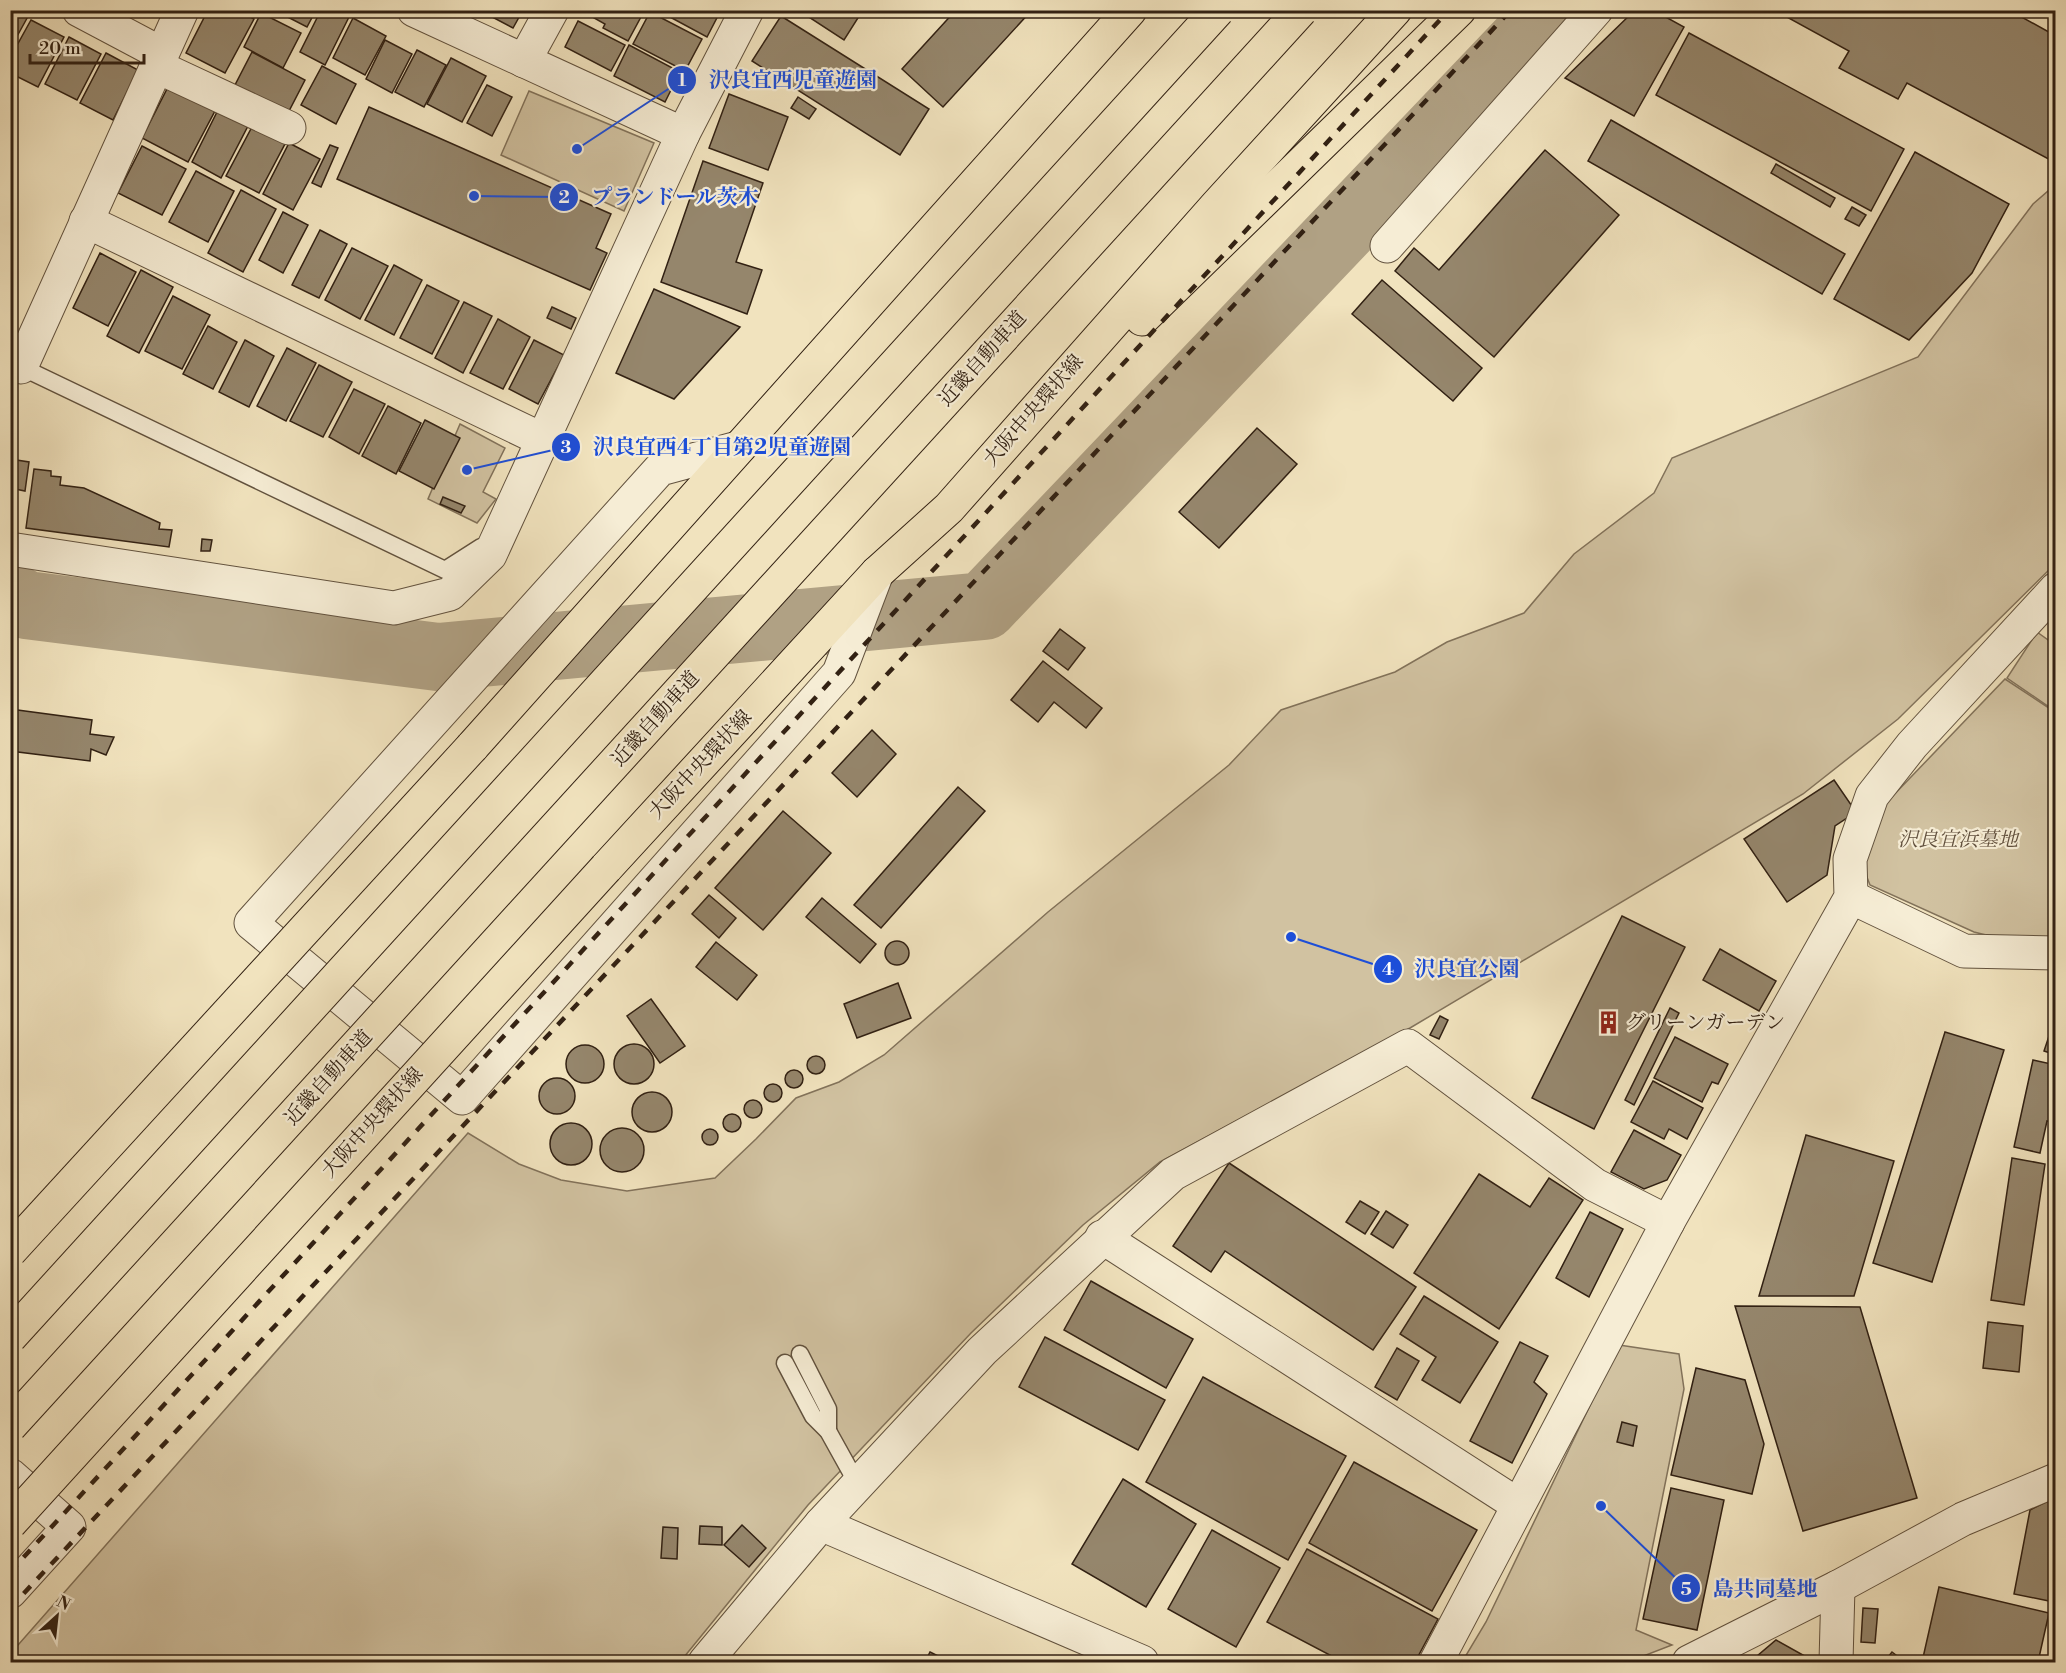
<svg xmlns="http://www.w3.org/2000/svg" width="2066" height="1673" font-family="'Libre Bodoni','Noto Serif JP',serif">
<style>
.green{fill:#d1c2a1;stroke:#82725a;stroke-width:1.5}
.lines{fill:none;stroke-linecap:round;stroke-linejoin:round}
.river{stroke:#b0a184;stroke-width:68}
.building{fill:#95866c;stroke:#322113;stroke-width:1.5}
.service-casing{stroke:#62523e;stroke-width:19}
.minor-casing{stroke:#62523e;stroke-width:35}
.tertiary-casing{stroke:#62523e;stroke-width:35}
.primary-casing{stroke:#322113;stroke-width:35}
.service{stroke:#f6edd5;stroke-width:16}
.minor{stroke:#f6edd5;stroke-width:33}
.tertiary{stroke:#f6edd5;stroke-width:33}
.primary{stroke:#f1e3be;stroke-width:33}
.rail{stroke:#322113;stroke-width:4.5;stroke-dasharray:10 10;stroke-linecap:butt}
.primary-bridge-casing{stroke:#322113;stroke-width:35;stroke-linecap:butt}
.motorway-bridge-casing{stroke:#322113;stroke-width:35;stroke-linecap:butt}
.primary-bridge{stroke:#f1e3be;stroke-width:33}
.motorway-bridge{stroke:#f1e3be;stroke-width:33}
.labels{text-anchor:middle;dominant-baseline:central;stroke-width:4.5;stroke-linejoin:round;paint-order:stroke}
.street-label{font-size:20px;fill:#322113;stroke:#f6edd5}
.park-label{font-size:20px;font-style:italic;fill:#62513e;stroke:#f6edd5}
.poi-label{font-size:20px;fill:#322113;stroke:#f6edd5;text-anchor:start}
.leader{fill:none;stroke:#1d4ed8;stroke-width:2}
.callout-dot{fill:#1d4ed8;stroke:#f6edd5;stroke-width:2}
.mark-label{font-size:18px;text-anchor:middle;font-weight:bold;fill:#fff}
.callout-label{font-size:21px;text-anchor:middle;font-weight:bold;fill:#1d4ed8;stroke:#f6edd5;stroke-width:4.5;stroke-linejoin:round;paint-order:stroke}
</style>
<rect width="100%" height="100%" fill="#f1e3be"/>
<filter id="stains"><feTurbulence type="fractalNoise" baseFrequency=".00333" numOctaves="4"/><feColorMatrix values="0 0 0 0 .2 0 0 0 0 .09 0 0 0 0 .02 0 0 0 .5 -.17"/></filter>
<radialGradient id="worn" r=".72"><stop offset=".6" stop-color="#630" stop-opacity="0"/><stop offset="1" stop-color="#630" stop-opacity=".3"/></radialGradient>
<g class="green">
<polygon points="529,91 654,143 624,211 501,155"/>
<polygon points="2055,185 2055,564 1898,719 1803,794 1410,1028 1160,1162 1083,1225 971,1333 808,1505 680,1662 11,1662 11,1653 468,1133 519,1164 561,1180 627,1191 715,1178 756,1139 796,1098 839,1082 884,1055 1048,912 1229,765 1281,710 1395,672 1447,642 1524,613 1574,554 1654,493 1672,458 1918,357 2033,204"/>
<polygon points="460,424 505,448 483,492 496,499 477,523 428,499"/>
<polygon points="2037,632 2055,645 2055,711 2007,678"/>
<polygon points="2005,679 2055,712 2055,938 1990,936 1974,932 1870,885 1863,867 1864,845 1887,802"/>
<polygon points="1619,1345 1679,1354 1684,1389 1636,1630 1672,1645 1628,1662 1462,1662 1486,1622"/>
</g>
<g class="lines">
<polyline class="river" points="10,596 26,605 438,657 984,606 1552,10"/>
</g>
<g class="building">
<polygon points="10,10 31,11 10,49"/>
<polygon points="208,10 238,10 254,19 225,73 186,53"/>
<polygon points="274,10 316,10 307,27"/>
<polygon points="321,10 352,11 325,65 300,52"/>
<polygon points="479,10 523,10 513,28"/>
<polygon points="580,10 633,10 642,15 628,41 603,28 605,24"/>
<polygon points="657,10 721,10 707,37"/>
<polygon points="798,10 863,10 844,40"/>
<polygon points="956,10 1032,10 943,107 902,69"/>
<polygon points="1635,10 1653,10 1684,27 1634,116 1565,78"/>
<polygon points="1774,10 2009,10 2056,36 2056,163 1907,83 1898,99 1839,68 1849,51"/>
<polygon points="650,12 702,39 685,71 633,44"/>
<polygon points="261,13 301,33 283,68 244,47"/>
<polygon points="781,16 929,109 900,155 752,61"/>
<polygon points="353,18 386,36 365,75 333,58"/>
<polygon points="31,20 64,37 38,87 10,73 10,58"/>
<polygon points="578,21 625,45 611,71 565,47"/>
<polygon points="1689,33 1904,149 1871,211 1656,95"/>
<polygon points="69,37 101,54 77,100 45,84"/>
<polygon points="385,40 412,54 392,93 366,79"/>
<polygon points="629,45 680,72 665,102 614,76"/>
<polygon points="417,50 446,65 424,107 395,92"/>
<polygon points="252,52 305,80 288,113 235,85"/>
<polygon points="106,53 138,70 113,120 80,103"/>
<polygon points="451,58 486,76 462,122 427,104"/>
<polygon points="322,66 356,84 336,124 301,105"/>
<polygon points="169,85 216,109 188,162 142,138"/>
<polygon points="487,85 512,97 492,136 467,123"/>
<polygon points="729,94 788,117 768,170 709,148"/>
<polygon points="798,97 816,109 809,119 791,108"/>
<polygon points="369,107 611,214 596,248 607,253 590,290 337,179"/>
<polygon points="219,108 249,124 221,178 192,162"/>
<polygon points="1611,120 1845,254 1822,294 1588,161"/>
<polygon points="253,125 286,142 259,193 226,176"/>
<polygon points="289,143 320,159 293,210 263,194"/>
<polygon points="330,145 338,148 321,187 312,183"/>
<polygon points="142,146 186,169 162,215 118,193"/>
<polygon points="1545,150 1619,215 1494,357 1395,271 1414,248 1439,270"/>
<polygon points="1915,152 2009,204 1972,273 1909,340 1834,299"/>
<polygon points="703,161 763,183 736,262 762,270 747,314 661,282"/>
<polygon points="1776,164 1835,198 1830,207 1771,173"/>
<polygon points="196,171 234,191 208,242 169,222"/>
<polygon points="241,190 276,209 243,272 208,253"/>
<polygon points="1852,207 1866,215 1859,226 1845,219"/>
<polygon points="283,212 308,225 283,273 259,260"/>
<polygon points="320,230 347,244 319,298 292,285"/>
<polygon points="352,248 388,266 360,319 325,300"/>
<polygon points="100,253 136,272 108,326 73,308"/>
<polygon points="394,265 422,280 394,335 365,320"/>
<polygon points="141,270 173,287 139,353 107,336"/>
<polygon points="1382,280 1482,368 1453,401 1352,314"/>
<polygon points="427,285 459,301 432,354 400,338"/>
<polygon points="654,289 740,327 674,399 616,373"/>
<polygon points="173,296 210,315 182,369 145,351"/>
<polygon points="464,302 492,316 463,373 435,358"/>
<polygon points="552,307 576,318 571,329 547,318"/>
<polygon points="498,319 530,337 503,389 470,373"/>
<polygon points="208,326 237,342 213,389 183,374"/>
<polygon points="245,340 274,356 249,407 219,392"/>
<polygon points="534,340 564,355 538,404 509,389"/>
<polygon points="287,348 316,363 286,421 257,406"/>
<polygon points="319,365 352,382 323,437 290,421"/>
<polygon points="354,389 385,404 359,454 329,437"/>
<polygon points="388,406 421,423 396,474 362,456"/>
<polygon points="425,420 460,438 434,489 399,471"/>
<polygon points="1257,428 1297,464 1219,548 1179,512"/>
<polygon points="10,459 29,462 25,491 10,488"/>
<polygon points="34,469 51,471 51,476 61,477 60,485 84,488 160,523 159,529 172,530 169,547 26,528"/>
<polygon points="443,497 465,506 461,513 440,504"/>
<polygon points="202,539 212,540 210,551 201,551"/>
<polygon points="1060,629 1085,648 1068,670 1043,651"/>
<polygon points="1043,661 1102,708 1086,728 1054,702 1038,722 1011,700"/>
<polygon points="10,709 92,720 90,734 114,737 106,755 91,749 90,761 10,751"/>
<polygon points="872,730 896,754 857,797 832,773"/>
<polygon points="1834,780 1856,812 1835,826 1827,875 1787,902 1744,839"/>
<polygon points="958,787 985,811 881,928 854,905"/>
<polygon points="783,811 831,853 763,930 715,888"/>
<polygon points="709,895 736,918 719,938 692,914"/>
<polygon points="822,898 876,944 860,963 806,917"/>
<polygon points="1622,916 1685,947 1594,1129 1532,1098"/>
<circle cx="897" cy="953" r="12"/>
<polygon points="716,942 757,975 737,1000 696,967"/>
<polygon points="1720,949 1776,981 1759,1011 1703,980"/>
<polygon points="898,983 911,1018 857,1038 844,1004"/>
<polygon points="651,999 685,1046 660,1063 627,1016"/>
<polygon points="1670,1008 1679,1013 1634,1105 1625,1100"/>
<polygon points="2056,1015 2056,1055 2044,1051"/>
<polygon points="1440,1016 1448,1020 1439,1039 1430,1035"/>
<polygon points="1945,1032 2004,1050 1932,1282 1873,1263"/>
<polygon points="1675,1037 1728,1064 1718,1084 1712,1082 1702,1102 1654,1078"/>
<circle cx="634" cy="1064" r="20"/>
<circle cx="585" cy="1064" r="19"/>
<circle cx="816" cy="1065" r="9"/>
<polygon points="2033,1060 2056,1065 2056,1123 2047,1121 2040,1153 2014,1147"/>
<circle cx="794" cy="1079" r="9"/>
<circle cx="557" cy="1096" r="18"/>
<polygon points="1653,1081 1703,1108 1687,1139 1669,1129 1664,1139 1631,1122"/>
<circle cx="773" cy="1093" r="9"/>
<circle cx="652" cy="1112" r="20"/>
<circle cx="753" cy="1109" r="9"/>
<circle cx="732" cy="1123" r="9"/>
<circle cx="571" cy="1144" r="21"/>
<circle cx="622" cy="1150" r="22"/>
<circle cx="710" cy="1137" r="8"/>
<polygon points="1634,1130 1681,1155 1667,1180 1644,1189 1611,1172"/>
<polygon points="1806,1135 1894,1161 1854,1296 1759,1296"/>
<polygon points="2012,1158 2045,1164 2024,1305 1991,1300"/>
<polygon points="1229,1163 1416,1287 1373,1350 1225,1251 1211,1272 1173,1246"/>
<polygon points="1479,1174 1530,1207 1549,1178 1583,1200 1499,1329 1414,1273"/>
<polygon points="1360,1201 1379,1212 1365,1234 1346,1222"/>
<polygon points="1386,1211 1408,1225 1393,1248 1371,1234"/>
<polygon points="1590,1212 1623,1229 1589,1297 1556,1278"/>
<polygon points="1091,1281 1193,1339 1166,1388 1064,1330"/>
<polygon points="1424,1296 1498,1342 1460,1403 1422,1380 1436,1357 1400,1334"/>
<polygon points="1735,1306 1860,1307 1917,1498 1803,1531"/>
<polygon points="1988,1322 2023,1326 2019,1372 1983,1368"/>
<polygon points="1045,1337 1165,1400 1138,1450 1019,1387"/>
<polygon points="1520,1342 1548,1356 1534,1382 1547,1394 1512,1463 1470,1441"/>
<polygon points="1397,1348 1419,1361 1397,1400 1375,1387"/>
<polygon points="1696,1368 1745,1380 1764,1444 1752,1494 1671,1475"/>
<polygon points="1203,1377 1346,1456 1288,1560 1146,1482"/>
<polygon points="1622,1422 1637,1426 1633,1446 1617,1442"/>
<polygon points="1354,1462 1477,1530 1432,1611 1309,1543"/>
<polygon points="1123,1479 1196,1524 1146,1607 1072,1564"/>
<polygon points="1671,1488 1724,1500 1697,1630 1643,1619"/>
<polygon points="2056,1497 2054,1602 2014,1594 2030,1510"/>
<polygon points="742,1525 766,1548 749,1567 724,1545"/>
<polygon points="700,1526 722,1527 722,1545 699,1544"/>
<polygon points="663,1527 678,1528 677,1559 661,1558"/>
<polygon points="1212,1530 1280,1568 1236,1647 1168,1609"/>
<polygon points="1307,1549 1438,1619 1415,1662 1343,1662 1267,1622"/>
<polygon points="1939,1587 2049,1613 2038,1662 1922,1662"/>
<polygon points="1863,1608 1878,1609 1875,1643 1861,1642"/>
<polygon points="2055,1639 2056,1662 2051,1662"/>
<polygon points="1776,1640 1810,1659 1810,1662 1750,1662"/>
<polygon points="930,1652 950,1662 925,1662"/>
<polygon points="1892,1652 1905,1662 1884,1662"/>
</g>
<g class="lines">
<defs>
<g id="service">
<polyline points="17,365 445,570 481,547"/>
<polyline points="800,1354 828,1409 828,1431"/>
<polyline points="785,1363 813,1416 828,1431 858,1485"/>
</g>
<g id="minor">
<polyline points="79,10 162,54"/>
<polyline points="414,10 683,134 747,10"/>
<polyline points="524,61 552,10"/>
<polyline points="156,66 289,128"/>
<polyline points="86,221 543,440"/>
<polyline points="1387,246 1596,10"/>
<polyline points="21,367 182,10"/>
<polyline points="738,448 660,469 251,923 462,1098 839,673 877,573"/>
<polyline points="10,549 394,608 450,594 490,555 683,134"/>
<polyline points="1851,897 1964,951 2056,953"/>
<polyline points="1102,1237 1518,1505"/>
<polyline points="10,1475 69,1527 10,1592"/>
</g>
<g id="tertiary">
<polyline points="821,1524 1142,1662"/>
<polyline points="705,1662 821,1524 982,1351 1173,1174 1408,1046 1595,1185 1668,1222"/>
<polyline points="1436,1662 1668,1222 1851,897 1850,859 1872,796 1912,745 2056,589"/>
<polyline points="1689,1662 1838,1587 1963,1519 2056,1480"/>
<polyline points="1836,1662 1838,1587"/>
</g>
<g id="primary">
<polyline points="1142,319 1459,10"/>
<polyline points="472,747 1130,10"/>
<polyline points="606,868 877,573 949,508 1217,205 1395,10"/>
</g>
</defs>
<use href="#service" class="service-casing"/>
<use href="#minor" class="minor-casing"/>
<use href="#tertiary" class="tertiary-casing"/>
<use href="#primary" class="primary-casing"/>
<use href="#service" class="service"/>
<use href="#minor" class="minor"/>
<use href="#tertiary" class="tertiary"/>
<use href="#primary" class="primary"/>
<g class="rail">
<polyline points="10,1572 1449,10"/>
<polyline points="10,1608 1511,10"/>
</g>
<defs>
<g id="primary-bridge">
<polyline points="10,1251 472,747"/>
<polyline points="10,1523 606,868"/>
</g>
<g id="motorway-bridge">
<polyline points="10,1337 1218,10"/>
<polyline points="10,1426 1301,10"/>
</g>
</defs>
<use href="#primary-bridge" class="primary-bridge-casing"/>
<use href="#motorway-bridge" class="motorway-bridge-casing"/>
<use href="#primary-bridge" class="primary-bridge"/>
<use href="#motorway-bridge" class="motorway-bridge"/>
</g>
<defs>
<symbol id="building-bare" viewBox="-9 -9 18 18"><path d="M-4-6H4V6H1V3H-1V6H-4ZM-2.5-4.3h1.7v1.8h-1.7ZM.8-4.3h1.7v1.8H.8ZM-2.5-1h1.7V.8h-1.7ZM.8-1h1.7V.8H.8Z" fill="#8f2418" stroke="#f6edd5" stroke-width="2.5" paint-order="stroke"/></symbol>
</defs>
<g fill-rule="evenodd">
<use href="#building-bare" x="1592" y="1006" width="33" height="33"/>
</g>
<g class="labels">
<g class="street-label">
<text transform="translate(983 359) rotate(-48)">近畿自動車道</text>
<text transform="translate(1034 411) rotate(-49)">大阪中央環状線</text>
<text transform="translate(656 719) rotate(-48)">近畿自動車道</text>
<text transform="translate(701 765) rotate(-47)">大阪中央環状線</text>
<text transform="translate(329 1078) rotate(-48)">近畿自動車道</text>
<text transform="translate(373 1123) rotate(-48)">大阪中央環状線</text>
</g>
<g class="park-label">
<text x="1958" y="840">沢良宜浜墓地</text>
</g>
<g class="poi-label">
<text x="1626" y="1023">グリーンガーデン</text>
</g>
</g>
<path class="leader" d="M577 149L682 80M474 196L564 197M467 470L566 447M1291 937L1388 969M1601 1506L1686 1588"/>
<g class="callout-dot">
<circle cx="577" cy="149" r="6"/>
<circle cx="474" cy="196" r="6"/>
<circle cx="467" cy="470" r="6"/>
<circle cx="1291" cy="937" r="6"/>
<circle cx="1601" cy="1506" r="6"/>
<circle cx="682" cy="80" r="15"/>
<circle cx="564" cy="197" r="15"/>
<circle cx="566" cy="447" r="15"/>
<circle cx="1388" cy="969" r="15"/>
<circle cx="1686" cy="1588" r="15"/>
</g>
<g class="mark-label">
<text x="682" y="86">1</text>
<text x="564" y="203">2</text>
<text x="566" y="453">3</text>
<text x="1388" y="975">4</text>
<text x="1686" y="1595">5</text>
</g>
<g class="callout-label">
<text x="793" y="87">沢良宜西児童遊園</text>
<text x="675" y="204">プランドール茨木</text>
<text x="722" y="454">沢良宜西4丁目第2児童遊園</text>
<text x="1467" y="976">沢良宜公園</text>
<text x="1765" y="1596">島共同墓地</text>
</g>
<rect width="2066" height="1673" fill="none" stroke="#f1e3be" stroke-width="36"/>
<rect x="12" y="12" width="2042" height="1649" fill="none" stroke="#322113" stroke-width="3"/>
<rect x="18" y="18" width="2030" height="1637" fill="none" stroke="#322113" stroke-width="1.5"/>
<g transform="translate(57 1616) rotate(27)" stroke="#f6edd5" stroke-width="4.5" paint-order="stroke">
<path d="M0-4.5L10 22L0 15L-10 22Z" fill="#322113"/>
<text y="-9" font-size="16" font-weight="bold" text-anchor="middle" fill="#322113">N</text>
</g>
<path d="M30 54v9h114v-9" fill="none" stroke="#322113" stroke-width="3"/>
<text x="39" y="54" font-size="18" fill="#322113" stroke="#f6edd5" stroke-width="4.5" paint-order="stroke">20 m</text>
<rect width="100%" height="100%" filter="url(#stains)"/>
<rect width="100%" height="100%" fill="url(#worn)"/>
</svg>
